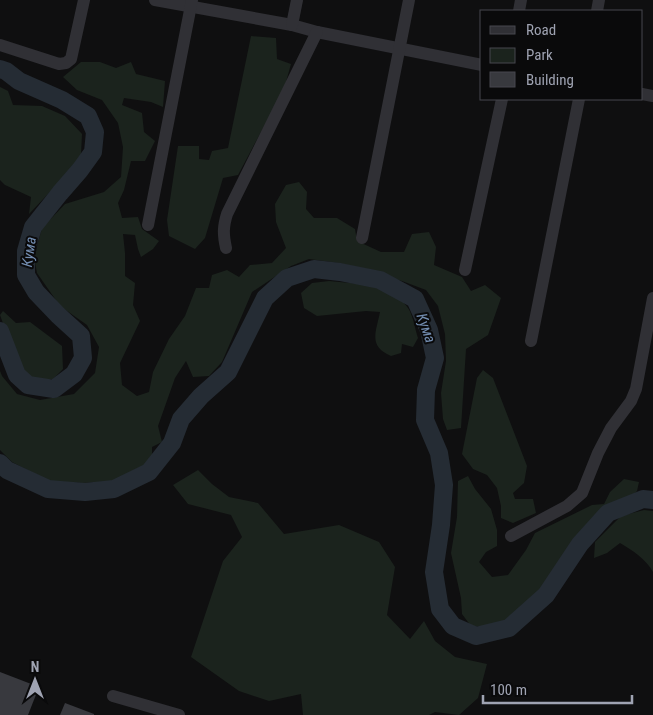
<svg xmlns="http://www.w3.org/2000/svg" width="653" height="715" font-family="'Roboto Condensed',sans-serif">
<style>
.green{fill:#1b231d}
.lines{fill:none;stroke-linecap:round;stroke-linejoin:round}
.river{stroke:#252c34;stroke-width:18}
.building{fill:#38393e}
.minor{stroke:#303035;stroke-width:12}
.labels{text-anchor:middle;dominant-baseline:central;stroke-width:4;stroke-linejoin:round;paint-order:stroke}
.water-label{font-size:15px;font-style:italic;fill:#738db0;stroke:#0a0a0b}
</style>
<rect width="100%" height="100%" fill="#0f0f10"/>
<g class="green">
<polygon points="251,36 276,38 277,59 291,64 284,89 238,175 223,178 205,238 195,249 169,236 167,220 178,146 199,146 199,159 209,160 212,151 228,148"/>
<polygon points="81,62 100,62 116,68 131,62 136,74 165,81 163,107 151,102 124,98 122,105 142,113 144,132 155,141 145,161 131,161 124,190 118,203 122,218 138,217 142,229 159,241 153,249 141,257 138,249 135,235 123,234 125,253 125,276 135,283 133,305 140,321 120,363 122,385 137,396 149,392 153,372 169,339 185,316 196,288 209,288 212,275 227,270 239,277 250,265 272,263 286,248 276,222 275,204 286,185 299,182 307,192 306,209 314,218 337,218 355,229 357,241 381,252 404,252 412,234 429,232 436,247 434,265 462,277 471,291 485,285 501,298 488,335 466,349 461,428 447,430 443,419 441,393 446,361 445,334 438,306 426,290 402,281 339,263 309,259 291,266 252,292 222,362 209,376 193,377 186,361 175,378 158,426 162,442 152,447 152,460 140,470 115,481 83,483 49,481 12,462 0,450 0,371 2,376 17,394 40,400 74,394 95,373 99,347 87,325 60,306 37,273 34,257 42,228 65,204 104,192 121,177 123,147 118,123 102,100 77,90 63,77"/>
<polygon points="0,87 8,91 13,105 42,106 65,116 82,134 81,155 64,177 29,214 31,197 5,185 0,180"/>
<path d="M329,281C356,284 391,283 408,308C413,315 415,329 418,338L413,347L402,344L401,353L391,356C368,346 376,332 380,312L366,311L317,316L304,308L301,293L312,283Z"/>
<polygon points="3,311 16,323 30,322 62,346 63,369 53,379 37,380 21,373 0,315"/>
<polygon points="483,370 493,378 527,466 524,483 513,493 515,499 533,499 536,513 513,523 501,518 501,506 497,488 487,475 473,469 462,454 477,378"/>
<polygon points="198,470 212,484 229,497 258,503 284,534 339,525 379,542 395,567 387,615 410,639 424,621 435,641 455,657 487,664 478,698 459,715 435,712 429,715 303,715 301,694 269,701 239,691 191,657 223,561 242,537 231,515 188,504 173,485"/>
<polygon points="468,476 475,489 491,509 497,530 497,546 486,552 479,562 492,577 508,575 526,550 535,533 592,505 604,504 610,492 624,479 639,482 637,491 629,500 605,511 586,531 544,592 509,623 490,627 471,626 462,614 461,598 451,553 457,517 458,481"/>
<path d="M644,510L653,511V572C646,559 632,550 620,543L607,553L594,558L595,542L621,516Z"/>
</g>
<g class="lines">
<g class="river">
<polyline points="0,69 6,71 19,81 62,100 88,116 95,132 93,152 80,170 60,193 33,227 26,251 26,275 36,292 58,315 81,336 83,358 74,374 54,389 28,385 17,375 0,331"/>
<polyline points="0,463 7,470 48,489 85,492 114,489 149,472 172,443 181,419 201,396 228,372 265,298 287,278 314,269 340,272 380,280 415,299 429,330 435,358 426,390 425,420 439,453 444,485 441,525 434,572 440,609 453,626 476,636 509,628 546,595 580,544 608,513 643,499 653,500"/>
</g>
</g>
<g class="building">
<polygon points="0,672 39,687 28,715 0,715"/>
<polygon points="65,703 94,714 94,715 60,715"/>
</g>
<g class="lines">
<g class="minor">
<polyline points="155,0 292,25 317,32 482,65"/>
<polyline points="519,11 521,0"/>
<polyline points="597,11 599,0"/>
<polyline points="292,25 297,0"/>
<polyline points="0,45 59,64 66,63 71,59 84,0"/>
<polyline points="642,94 653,96"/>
<polyline points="148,225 192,0"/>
<polyline points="362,238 409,0"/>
<path d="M226,248C223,234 223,227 227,214L317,32"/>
<polyline points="465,270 502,99"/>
<polyline points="531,341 579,99"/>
<polyline points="511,536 567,506 582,493 598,453 611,428 631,401 636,389 653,298"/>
<polyline points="113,696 179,715"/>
</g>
</g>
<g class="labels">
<g class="water-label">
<text transform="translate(29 252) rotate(-82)">Кума</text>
<text transform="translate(426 328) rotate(71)">Кума</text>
</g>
</g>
<rect x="480" y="10" width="162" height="90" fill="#0a0a0b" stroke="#46474e"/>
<rect x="490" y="26" width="25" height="8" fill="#303035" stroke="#46474e"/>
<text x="526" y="35" font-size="15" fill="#9fa3b2">Road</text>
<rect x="490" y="48" width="25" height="15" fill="#1b231d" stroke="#46474e"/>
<text x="526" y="60" font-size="15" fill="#9fa3b2">Park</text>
<rect x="490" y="72" width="25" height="15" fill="#38393e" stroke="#46474e"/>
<text x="526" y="85" font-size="15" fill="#9fa3b2">Building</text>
<g transform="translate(35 680)" stroke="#0a0a0b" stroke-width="4" paint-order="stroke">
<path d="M0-4L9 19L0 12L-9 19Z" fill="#9fa3b2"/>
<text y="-8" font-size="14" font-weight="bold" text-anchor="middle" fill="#9fa3b2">N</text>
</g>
<path d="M483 695v8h149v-8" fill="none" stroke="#9fa3b2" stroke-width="2.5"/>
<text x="490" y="695" font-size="15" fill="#9fa3b2" stroke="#0a0a0b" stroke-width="4" paint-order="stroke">100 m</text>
</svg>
